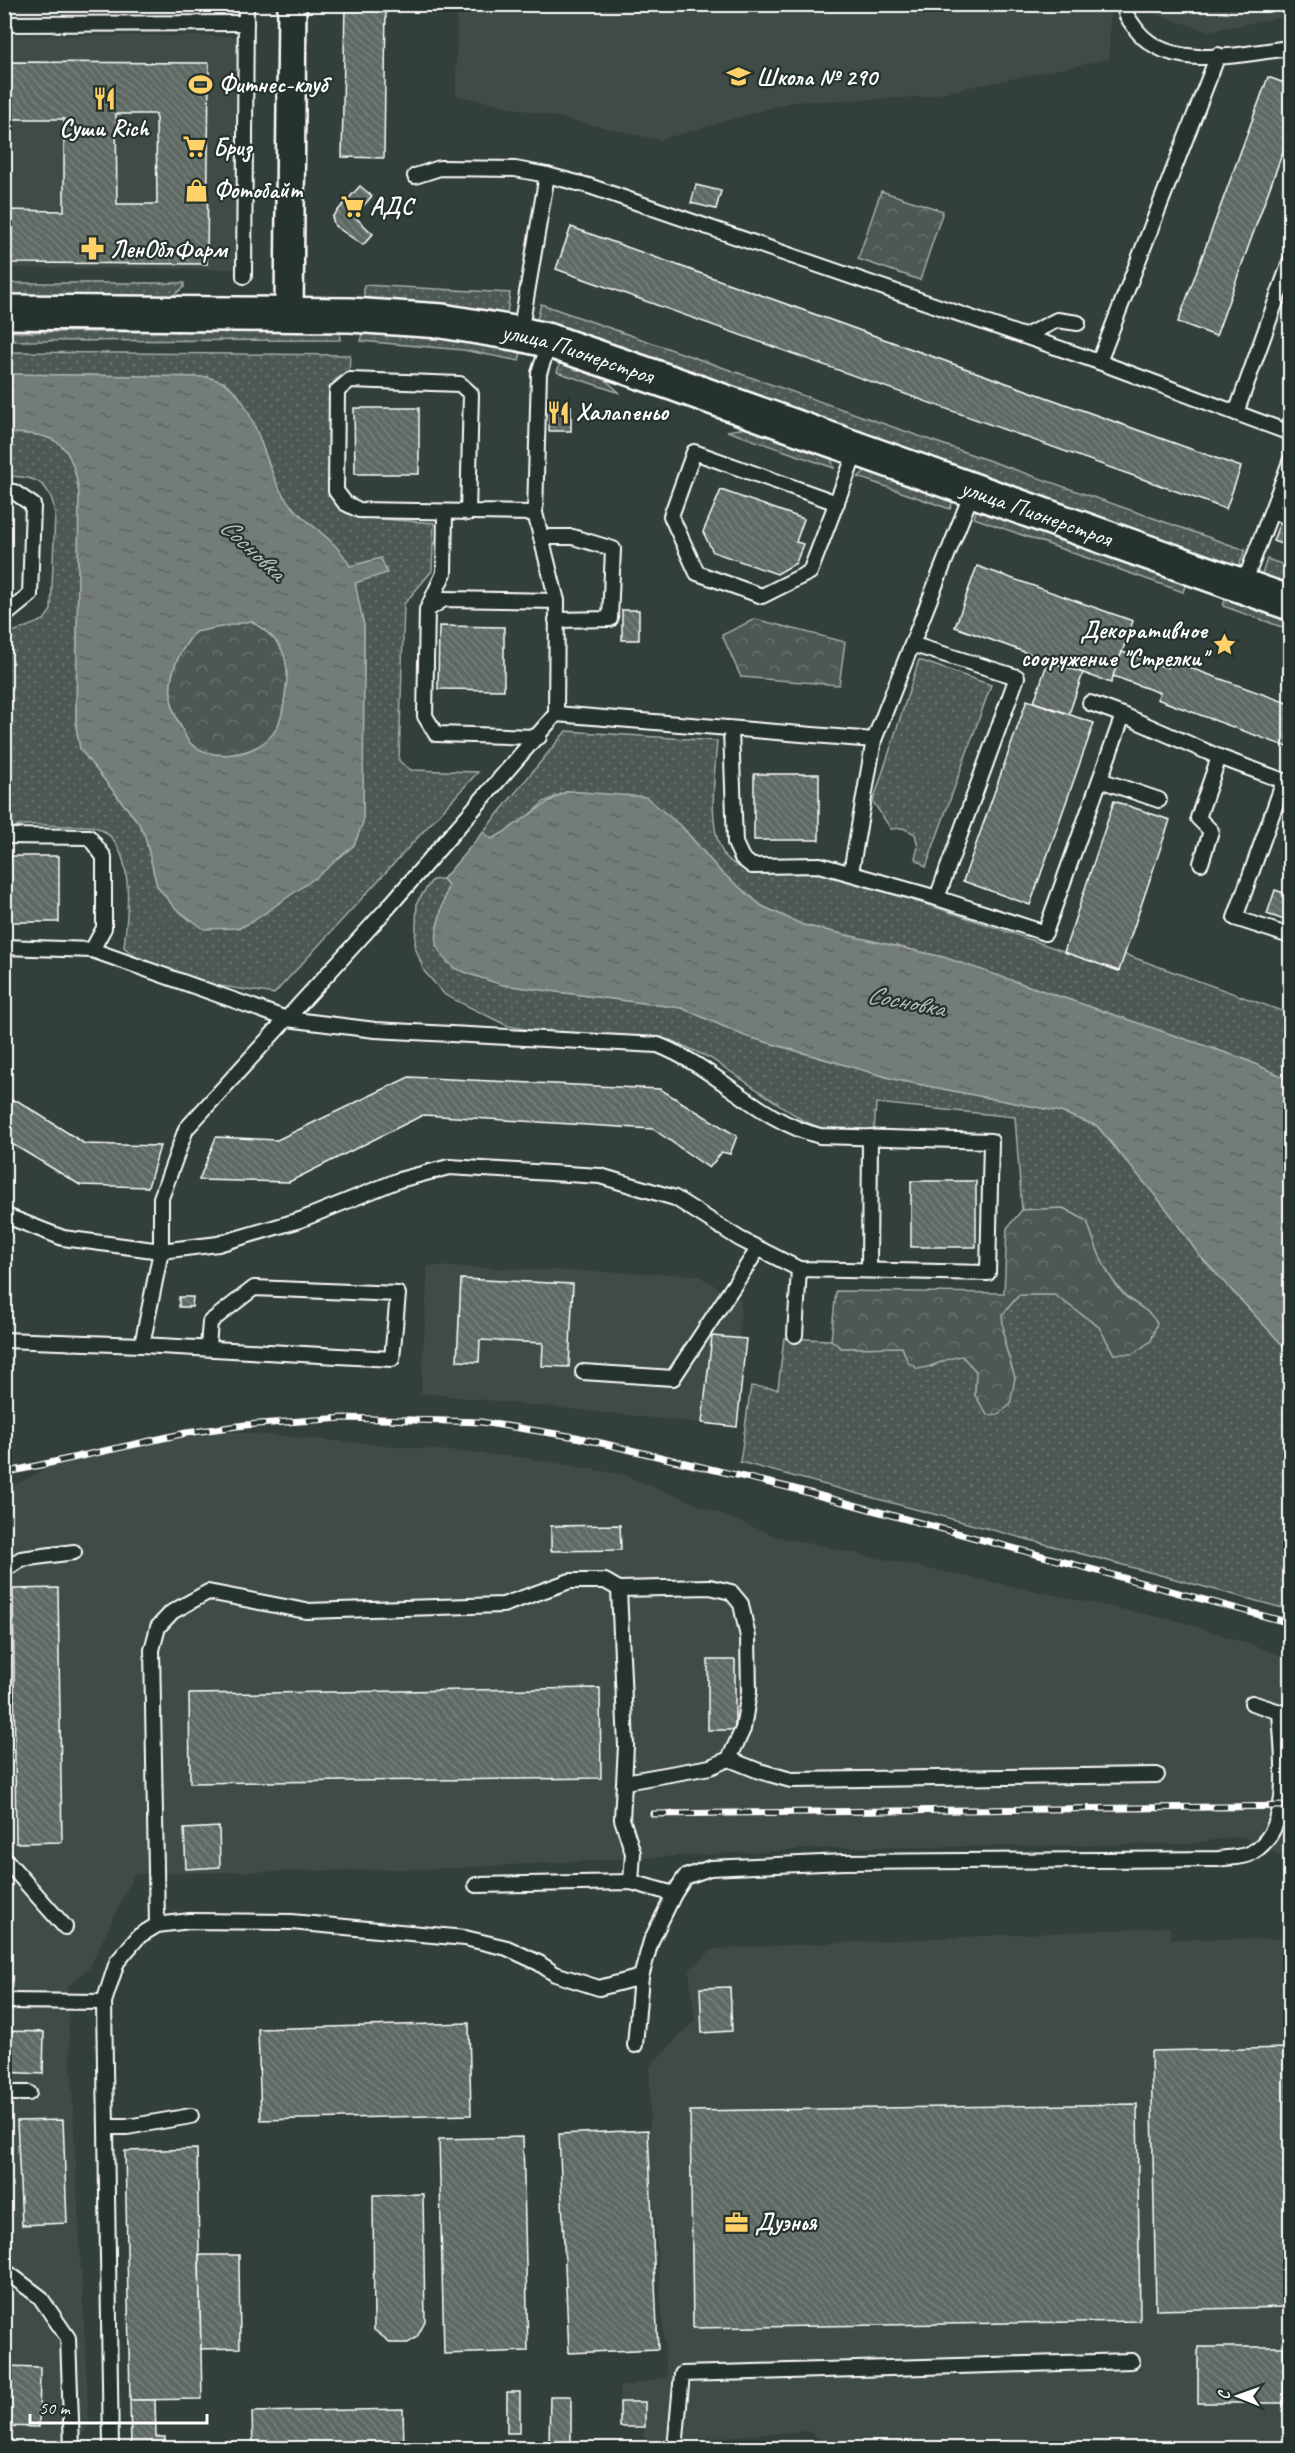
<svg xmlns="http://www.w3.org/2000/svg" width="1295" height="2453" font-family="Caveat,sans-serif">
<style>
.built{fill:#404c47}
.grass{fill:url(#grass-dots);stroke:#a6aca9;stroke-width:1.5}
.forest{fill:url(#forest-crowns);stroke:#a6aca9;stroke-width:1.5}
.water{fill:url(#water-ripples);stroke:#abb0ae;stroke-width:1.5;fill-rule:evenodd}
.building{fill:url(#building-back-hatch);stroke:#fff;stroke-width:1.5;fill-rule:evenodd}
.lines{fill:none;stroke-linecap:round;stroke-linejoin:round}
.service-casing{stroke:#fff;stroke-width:18}
.minor-casing{stroke:#fff;stroke-width:32}
.tertiary-casing{stroke:#fff;stroke-width:38}
.service{stroke:#26332d;stroke-width:14}
.minor{stroke:#26332d;stroke-width:27}
.tertiary{stroke:#26332d;stroke-width:33}
.rail-casing{stroke:#fff;stroke-width:7}
.rail{stroke:#26332d;stroke-width:4.5;stroke-dasharray:14;stroke-linecap:butt}
.labels{text-anchor:middle;dominant-baseline:central;stroke-width:4.5;stroke-linejoin:round;paint-order:stroke}
.poi-label{font-size:24px;font-weight:bold;fill:#fff;stroke:#26332d;text-anchor:start}
.street-label{font-size:24px;fill:#fff;stroke:#26332d}
.water-label{font-size:26px;font-style:italic;fill:#b9bdbc;stroke:#26332d}
</style>
<defs>
<pattern id="grass-dots" width="8" height="8" patternUnits="userSpaceOnUse" patternTransform="scale(1.5)"><rect width="8" height="8" fill="#4d5853"/><path d="M2 2h.1M6 6h.1" fill="none" stroke="#68716d" stroke-width="1.8" stroke-linecap="round"/></pattern>
<pattern id="forest-crowns" width="20" height="18" patternUnits="userSpaceOnUse" patternTransform="scale(1.5)"><rect width="20" height="18" fill="#4d5853"/><path d="M2 6a3 3 0 1 1 6 0M12 15a3 3 0 1 1 6 0" fill="none" stroke="#68716d"/></pattern>
<pattern id="water-ripples" width="26" height="14" patternUnits="userSpaceOnUse" patternTransform="scale(1.5)"><rect width="26" height="14" fill="#737b78"/><path d="M2 4q2-2 4 0t4 0M15 11q2-2 4 0t4 0" fill="none" stroke="#606462"/></pattern>
<pattern id="building-back-hatch" width="6" height="6" patternUnits="userSpaceOnUse" patternTransform="scale(1.5)"><rect width="6" height="6" fill="#5f6964"/><path d="M-1 5l2 2M0 0l6 6M5-1l2 2" fill="none" stroke="#77807b"/></pattern>
</defs>
<rect width="100%" height="100%" fill="#333f3a"/>
<filter id="ink" filterUnits="userSpaceOnUse"><feTurbulence type="fractalNoise" baseFrequency=".0167" numOctaves="2"/><feDisplacementMap in="SourceGraphic" scale="12" xChannelSelector="R" yChannelSelector="G"/><feConvolveMatrix kernelMatrix="1 2 1 2 8 2 1 2 1" color-interpolation-filters="sRGB"/></filter>
<g filter="url(#ink)">
<g class="built">
<polygon points="457,5 1110,5 1109,59 921,97 791,102 660,140 456,95"/>
<polygon points="1139,5 1290,5 1290,16 1208,31 1139,9"/>
<polygon points="5,35 236,36 235,269 5,268"/>
<polygon points="428,1266 697,1275 741,1301 739,1338 746,1339 737,1427 421,1393"/>
<polygon points="213,1430 528,1458 624,1475 778,1537 1182,1622 1290,1658 1290,1860 1242,1836 1187,1844 828,1848 456,1868 134,1874 90,1967 67,1987 89,2426 69,2448 5,2448 4,1492 58,1461"/>
<polygon points="1170,1927 1171,1939 1290,1939 1290,2448 822,2448 821,2439 808,2431 650,2442 643,2436 644,2427 620,2427 620,2387 667,2377 650,2162 650,2066 695,2021 689,1970 713,1949"/>
</g>
<g class="grass">
<polygon points="4,283 184,283 184,287 170,298 5,298"/>
<polygon points="364,285 510,293 507,314 364,299"/>
<polygon points="541,304 1245,550 1239,566 537,320"/>
<polygon points="340,331 340,340 5,341 4,332"/>
<polygon points="362,331 465,341 521,353 519,361 463,350 361,341"/>
<path d="M5,352L350,355L349,373L336,379L332,386L330,490L339,507L357,517L434,523L432,571L404,604L399,761L411,770L478,772L274,994C223,985 163,984 124,947C128,913 136,847 100,829C91,824 74,827 63,826C43,825 24,822 5,830V635L44,620L51,610L55,514C51,481 34,476 5,476V433C56,433 72,440 79,494L76,726L80,749L138,822L145,836L157,886L174,907L190,920L239,928L317,876L354,845L363,822L364,626L350,567L337,548L291,507L278,488L256,430L238,395L225,383L207,377L4,374Z"/>
<polygon points="560,363 600,375 620,393 557,372"/>
<polygon points="751,427 831,457 834,468 727,431"/>
<polygon points="867,470 953,501 950,509 858,477"/>
<polygon points="977,508 1186,583 1183,592 974,518"/>
<polygon points="1267,559 1290,567 1290,585 1262,574"/>
<polygon points="1226,597 1290,620 1290,630 1223,606"/>
<polygon points="919,660 991,685 926,867 915,858 918,847 915,834 903,828 891,829 873,802"/>
<path d="M566,731L717,741C715,772 706,832 726,857C749,883 793,867 823,875C923,900 1021,937 1118,970L1124,954L1290,1014V1080L1244,1059L943,957L803,925L762,906L720,871L682,827L589,793L568,791L544,802L514,828L492,839L483,832Z"/>
<path d="M443,879L448,885L437,927L503,985L682,1008L745,1036L897,1080L1061,1112L1097,1126L1169,1212L1199,1255L1290,1353V1610L740,1462L751,1386L778,1389L784,1338L831,1340L842,1348L902,1347L908,1362L932,1367L946,1358L962,1356L976,1371L975,1395L1015,1378L1005,1345L1002,1315L1019,1295H1055L1099,1327L1114,1354L1151,1341L1156,1323C1148,1308 1136,1306 1125,1295C1105,1275 1096,1248 1087,1221L1063,1208L1022,1210L1015,1117L876,1103L874,1132L832,1133L804,1121L710,1058L671,1040L541,1032L508,1026L445,995L424,971L415,947L417,902L432,880Z"/>
</g>
<g class="forest">
<polygon points="881,191 943,211 920,280 858,259"/>
<polygon points="755,619 845,642 839,685 741,677 722,635"/>
<path d="M251,621C279,638 291,653 286,688C284,704 282,727 269,739C249,756 213,761 191,744C187,741 184,733 182,729C161,694 171,661 195,632Z"/>
<path d="M1063,1208L1087,1221C1096,1248 1105,1275 1125,1296C1136,1306 1149,1309 1157,1323L1151,1341L1132,1354H1114L1099,1327L1055,1295H1019L1002,1315L1005,1345L1015,1378L1010,1405L998,1414L987,1415L975,1395L976,1371L962,1356C945,1358 934,1367 918,1369L908,1362L902,1347L841,1348L831,1340L836,1291L1004,1293L1007,1228L1022,1210Z"/>
</g>
<g class="water">
<path d="M5,374L207,377C212,379 219,380 224,383C253,398 264,461 279,488C296,521 334,534 350,566L381,558L387,573L355,583L364,626L363,822L354,845L318,876L252,922L239,928L204,929L174,907L157,886L145,836L138,822L80,749L76,726L79,494C72,440 56,433 5,433ZM251,621C279,638 291,654 286,688C284,705 282,727 268,739C249,756 213,762 191,744C187,741 184,733 182,729C161,694 171,661 195,632Z"/>
<path d="M568,791L646,797L682,827L720,871L762,906L803,925L943,957L1244,1059L1290,1080V1353L1199,1255L1169,1212L1097,1126L1061,1112L897,1080L745,1036L682,1008L503,985L475,976L454,968L444,958L436,945L437,927L448,885L443,879L483,832L492,839C519,825 540,804 568,791Z"/>
</g>
<g class="building">
<polygon points="345,4 386,4 384,158 342,157"/>
<path d="M4,62L209,63L207,264L4,263V210L64,211V119H4ZM116,114H156L157,204H117Z"/>
<polygon points="1268,77 1290,85 1290,132 1216,336 1178,322"/>
<polygon points="696,185 721,191 716,209 691,203"/>
<polygon points="360,186 372,196 354,216 373,234 363,245 335,226 332,217"/>
<polygon points="571,227 1241,467 1226,509 556,269"/>
<polygon points="550,405 571,406 571,431 549,431"/>
<polygon points="354,408 419,408 419,474 355,474"/>
<polygon points="721,490 804,519 796,542 803,544 796,563 777,574 713,552 703,532"/>
<polygon points="1280,522 1290,526 1290,547 1273,541"/>
<polygon points="977,566 1133,621 1111,683 955,627"/>
<rect x="622" y="610" width="17" height="30"/>
<polygon points="439,626 504,627 504,690 438,689"/>
<polygon points="1122,652 1168,668 1171,661 1290,704 1290,748 1157,699 1160,693 1113,676"/>
<polygon points="1048,661 1083,673 1069,714 1034,702"/>
<polygon points="1027,700 1094,723 1030,905 963,881"/>
<rect x="754" y="774" width="65" height="66"/>
<polygon points="1114,801 1170,820 1119,971 1064,952"/>
<rect x="4" y="856" width="55" height="66"/>
<polygon points="1275,890 1290,895 1290,922 1267,914"/>
<polygon points="409,1077 660,1089 737,1136 730,1154 722,1152 709,1168 653,1129 423,1115 289,1182 199,1180 216,1137 277,1140"/>
<polygon points="4,1100 18,1101 85,1144 160,1146 148,1187 80,1185 4,1139"/>
<rect x="911" y="1181" width="65" height="66"/>
<polygon points="461,1279 573,1284 569,1367 542,1366 543,1343 480,1340 479,1362 457,1361"/>
<polygon points="179,1297 193,1297 192,1307 179,1307"/>
<polygon points="712,1336 746,1339 737,1427 702,1423"/>
<polygon points="620,1525 621,1550 551,1551 551,1526"/>
<polygon points="58,1588 62,1842 16,1843 13,1589"/>
<rect x="708" y="1660" width="27" height="70"/>
<polygon points="600,1688 601,1778 190,1783 189,1694"/>
<polygon points="219,1827 220,1867 186,1869 184,1829"/>
<polygon points="730,1987 732,2031 702,2033 700,1988"/>
<polygon points="469,2023 471,2115 261,2120 258,2029"/>
<polygon points="4,2031 44,2032 43,2074 4,2072"/>
<polygon points="1290,2048 1290,2307 1156,2310 1151,2051"/>
<polygon points="1137,2104 1140,2321 693,2328 690,2111"/>
<polygon points="63,2120 67,2223 22,2225 17,2121"/>
<polygon points="648,2130 658,2349 569,2353 559,2134"/>
<polygon points="523,2137 528,2351 444,2354 439,2139"/>
<polygon points="197,2149 202,2399 130,2400 125,2151"/>
<polygon points="423,2194 425,2322 417,2337 408,2343 391,2343 374,2330 373,2195"/>
<polygon points="199,2255 239,2255 240,2348 201,2349"/>
<rect x="1198" y="2347" width="86" height="56"/>
<polygon points="4,2366 40,2367 39,2427 4,2426"/>
<rect x="507" y="2392" width="13" height="41"/>
<polygon points="550,2396 571,2396 571,2444 549,2443"/>
<polygon points="130,2400 155,2400 156,2437 165,2437 165,2448 131,2448"/>
<rect x="620" y="2402" width="25" height="25"/>
<polygon points="403,2409 404,2448 253,2448 252,2412"/>
</g>
<g class="lines">
<defs>
<g id="service">
<path d="M1124,4C1124,13 1128,18 1133,25C1165,75 1242,53 1290,48"/>
<polyline points="4,24 246,23"/>
<polyline points="415,176 440,168 515,169 547,175"/>
<polyline points="244,276 246,4"/>
<polyline points="520,334 547,175 589,186 1099,362 1290,433"/>
<polyline points="1025,336 1057,320 1078,323"/>
<polyline points="1099,362 1218,55"/>
<polyline points="1236,413 1290,262"/>
<polyline points="4,491 14,492 33,505 30,595 8,613 4,613"/>
<polyline points="837,503 694,452 671,516 697,573 762,596 810,572 857,449"/>
<polyline points="1272,511 1290,518"/>
<polyline points="468,513 471,394 460,384 350,380 337,391 336,491 345,503 359,510 535,513"/>
<polyline points="541,537 573,537 613,549 610,619 556,620"/>
<polyline points="1243,586 1290,462"/>
<polyline points="427,610 444,573 445,512"/>
<polyline points="914,645 1017,677 937,898 1045,933 1123,715 1219,757 1284,781 1235,918 1290,936"/>
<polyline points="1090,703 1123,715"/>
<polyline points="556,714 874,740"/>
<polyline points="731,730 735,843 742,858 752,866 820,865 937,898"/>
<polyline points="539,737 436,734 425,716 427,610 444,599 557,601"/>
<polyline points="1100,780 1159,800"/>
<polyline points="4,836 89,837 104,857 104,928 92,950"/>
<polyline points="1201,863 1211,831 1198,818 1219,757"/>
<polyline points="851,872 874,740 973,490"/>
<path d="M4,947L92,950L287,1019L375,1030L658,1045C719,1069 757,1120 820,1136L991,1141L988,1273L799,1269L740,1239L675,1198L600,1176L449,1167L399,1180L300,1220L218,1244L161,1251L63,1238L4,1215"/>
<polyline points="869,1270 870,1137"/>
<polyline points="795,1335 799,1269"/>
<polyline points="4,1340 142,1345"/>
<polyline points="208,1347 210,1322 254,1288 398,1294 392,1359 142,1345 161,1251 161,1198 186,1129 385,911 556,714 557,601 535,513 539,373 550,341"/>
<polyline points="583,1372 673,1378 758,1249"/>
<polyline points="4,1570 21,1559 74,1552"/>
<polyline points="619,1589 626,1746 622,1819 633,1853 631,1882"/>
<polyline points="729,1759 759,1771 791,1780 1157,1775"/>
<polyline points="4,1858 65,1927"/>
<polyline points="476,1885 631,1882 674,1894"/>
<polyline points="157,1925 152,1650 158,1627 172,1612 208,1592 306,1611 503,1605 570,1581 605,1581 619,1589 710,1587 731,1592 741,1604 748,1637 749,1692 743,1729 729,1759 710,1767 625,1782"/>
<polyline points="4,2001 104,2002"/>
<polyline points="635,2045 641,1977"/>
<polyline points="4,2093 29,2093"/>
<polyline points="106,2127 127,2127 191,2116"/>
<polyline points="4,2270 40,2297 68,2338 72,2448"/>
<path d="M111,2448L104,2002L117,1962L139,1936L157,1925L190,1921L291,1922L465,1938L507,1948L539,1963L555,1974L599,1988L641,1977L651,1941L674,1894L685,1877L710,1868L844,1862L1219,1859C1229,1857 1243,1858 1251,1853C1295,1829 1282,1754 1280,1712L1252,1703"/>
<polyline points="675,2448 682,2374 1132,2361"/>
</g>
<polyline id="minor" points="289,313 292,4"/>
<g id="tertiary">
<path id="s1" d="M4,312L350,315L442,321L520,334L550,341L672,383L1290,603"/>
</g>
</defs>
<use href="#service" class="service-casing"/>
<use href="#minor" class="minor-casing"/>
<use href="#tertiary" class="tertiary-casing"/>
<use href="#service" class="service"/>
<use href="#minor" class="minor"/>
<use href="#tertiary" class="tertiary"/>
<defs>
<g id="rail">
<polyline points="4,1473 186,1433 245,1425 344,1418 481,1422 576,1437 791,1488 1290,1623"/>
<polyline points="653,1814 1290,1806"/>
</g>
</defs>
<use href="#rail" class="rail-casing"/>
<use href="#rail" class="rail"/>
</g>
</g>
<defs>
<symbol id="school-bare" viewBox="-9 -9 18 18"><path d="M0-5L7-2L0 1L-7-2ZM-4 1L0 2.5L4 1V4Q0 6-4 4Z" fill="#ffd166" stroke="#26332d" stroke-width="2.5" paint-order="stroke"/></symbol>
<symbol id="stadium-bare" viewBox="-9 -9 18 18"><path d="M0-5a6.5 5 0 1 0 0 10a6.5 5 0 1 0 0-10ZM-3.5-1.8h7v3.6h-7Z" fill="#ffd166" stroke="#26332d" stroke-width="2.5" paint-order="stroke"/></symbol>
<symbol id="restaurant-bare" viewBox="-9 -9 18 18"><path d="M-5-6h1v4h1v-4h1v4h1v-4h1v5L-1.5 .5V6h-2V.5L-5-1ZM5-6V6H3V1.5H1.5Q1.5-4 5-6Z" fill="#ffd166" stroke="#26332d" stroke-width="2.5" paint-order="stroke"/></symbol>
<symbol id="supermarket-bare" viewBox="-9 -9 18 18"><path d="M-6-5.5h2.5l.6 2H6L4.5 2H-2.5L-4.4-4H-6ZM-1.5 3.2a1.3 1.3 0 1 0 .1 0ZM3 3.2a1.3 1.3 0 1 0 .1 0Z" fill="#ffd166" stroke="#26332d" stroke-width="2.5" paint-order="stroke"/></symbol>
<symbol id="shop-bare" viewBox="-9 -9 18 18"><path d="M-5-2.5h2.3a2.7 3.5 0 0 1 5.4 0H5L5.5 6h-11ZM-1.5-2.5h3a1.5 2.3 0 0 0-3 0Z" fill="#ffd166" stroke="#26332d" stroke-width="2.5" paint-order="stroke"/></symbol>
<symbol id="pharmacy-bare" viewBox="-9 -9 18 18"><path d="M-2-6h4v4h4v4h-4v4h-4v-4h-4v-4h4Z" fill="#ffd166" stroke="#26332d" stroke-width="2.5" paint-order="stroke"/></symbol>
<symbol id="sight-bare" viewBox="-9 -9 18 18"><path d="M0-6L1.8-2.2L6-1.7L2.9 1.2L3.7 5.4L0 3.3L-3.7 5.4L-2.9 1.2L-6-1.7L-1.8-2.2Z" fill="#ffd166" stroke="#26332d" stroke-width="2.5" paint-order="stroke"/></symbol>
<symbol id="office-bare" viewBox="-9 -9 18 18"><path d="M-6-3h4V-5.5h4V-3h4V5H-6ZM-1-4.5V-3h2v-1.5ZM-6 0V1H6V0Z" fill="#ffd166" stroke="#26332d" stroke-width="2.5" paint-order="stroke"/></symbol>
</defs>
<g fill-rule="evenodd">
<use href="#school-bare" x="722" y="60" width="33" height="33"/>
<use href="#stadium-bare" x="184" y="68" width="33" height="33"/>
<use href="#restaurant-bare" x="88" y="82" width="33" height="33"/>
<use href="#supermarket-bare" x="178" y="130" width="33" height="33"/>
<use href="#shop-bare" x="180" y="174" width="33" height="33"/>
<use href="#supermarket-bare" x="336" y="190" width="33" height="33"/>
<use href="#pharmacy-bare" x="76" y="232" width="33" height="33"/>
<use href="#restaurant-bare" x="542" y="396" width="33" height="33"/>
<use href="#sight-bare" x="1208" y="628" width="33" height="33"/>
<use href="#office-bare" x="720" y="2206" width="33" height="33"/>
</g>
<g class="labels">
<g class="poi-label">
<text x="756" y="77">Школа № 290</text>
<text x="219" y="84">Фитнес-клуб</text>
<text x="104" y="128" text-anchor="middle">Суши Rich</text>
<text x="213" y="147">Бриз</text>
<text x="214" y="190">Фотобайт</text>
<text x="370" y="206">АДС</text>
<text x="110" y="249">ЛенОблФарм</text>
<text x="576" y="412">Халапеньо</text>
<text x="1207" y="630" text-anchor="end">Декоративное<tspan x="1207" dy="28">сооружение "Стрелки"</tspan></text>
<text x="755" y="2222">Дуэнья</text>
</g>
<g class="street-label">
<text stroke="none"><textPath href="#s1" startOffset="578">улица Пионерстроя</textPath></text>
<text stroke="none"><textPath href="#s1" startOffset="1064">улица Пионерстроя</textPath></text>
</g>
<g class="water-label">
<text transform="translate(253 549) rotate(43)">Сосновка</text>
<text transform="translate(906 1001) rotate(11)">Сосновка</text>
</g>
</g>
<rect width="1295" height="2453" fill="none" stroke="#26332d" stroke-width="24"/>
<rect x="12" y="12" width="1271" height="2429" fill="none" stroke="#fff" stroke-width="2" filter="url(#ink)"/>
<g transform="translate(1238 2396) rotate(271)" stroke="#26332d" stroke-width="4.5" paint-order="stroke">
<path d="M0-4.5L10 22L0 15L-10 22Z" fill="#ffffff"/>
<text y="-9" font-size="16" font-weight="bold" text-anchor="middle" fill="#ffffff">С</text>
</g>
<path d="M30 2414v9h177v-9" fill="none" stroke="#ffffff" stroke-width="3"/>
<text x="39" y="2414" font-size="18" fill="#ffffff" stroke="#26332d" stroke-width="4.5" paint-order="stroke">50 m</text>
</svg>
